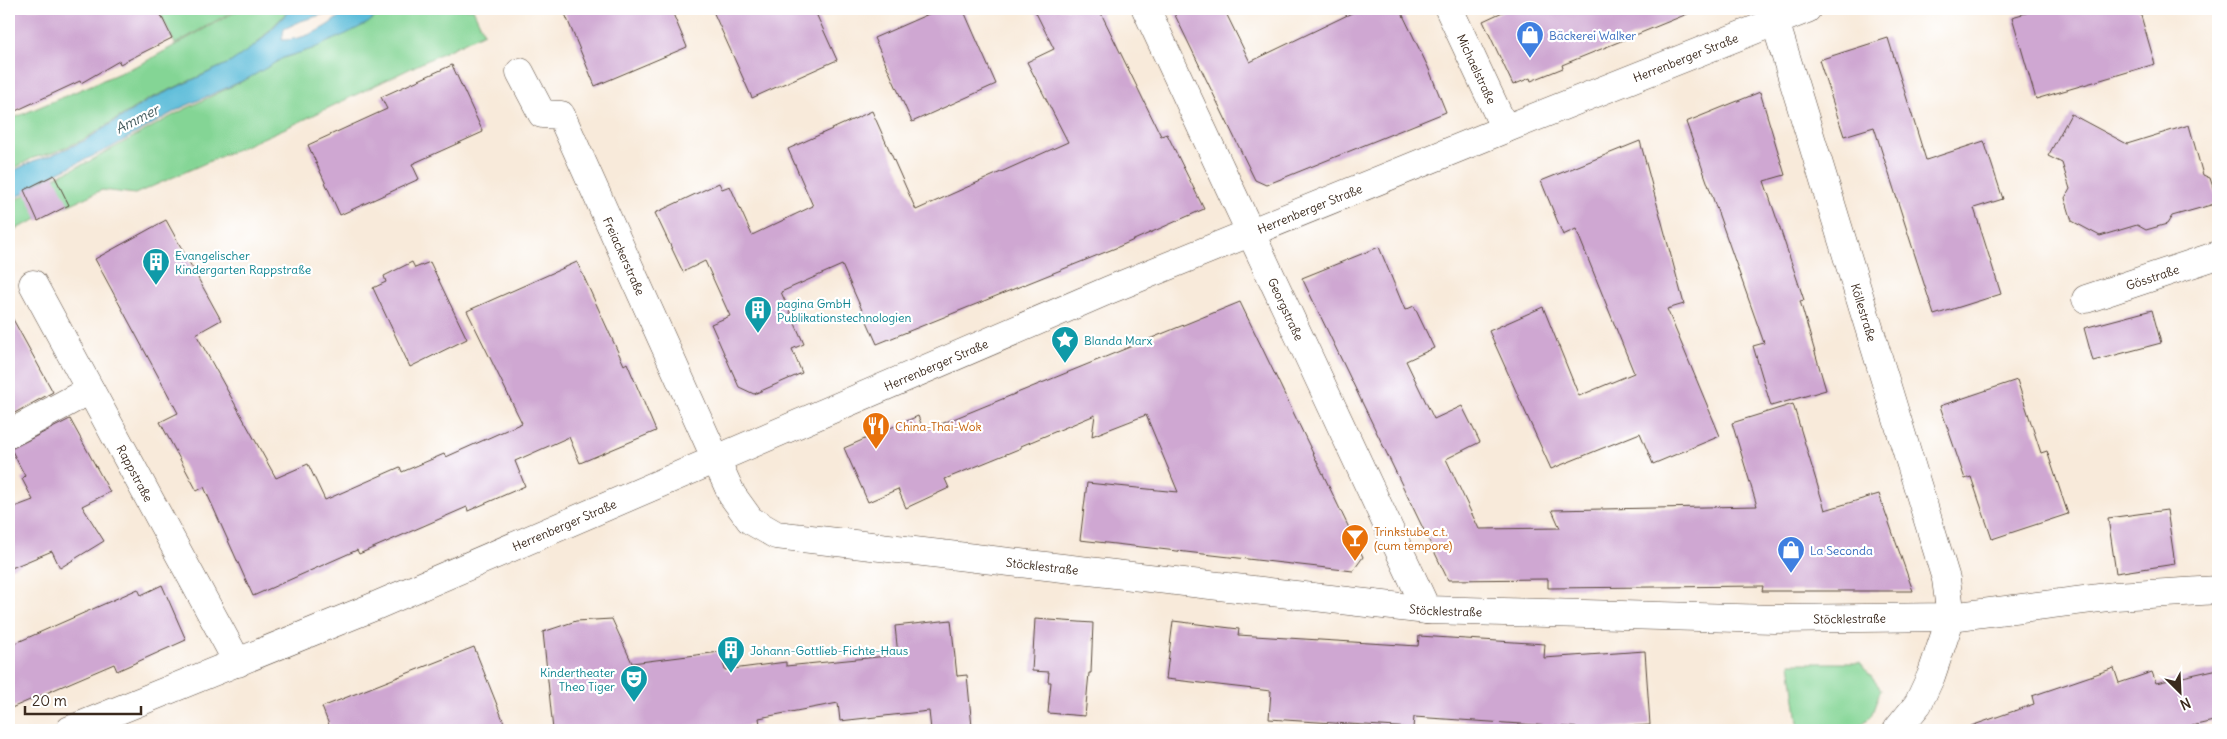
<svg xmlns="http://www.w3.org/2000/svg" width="2227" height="739" font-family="Delius,sans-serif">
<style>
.green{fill:#84d595;stroke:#60805a}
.water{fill:#5bbcd9;stroke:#4b737c}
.building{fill:#cfa7d2}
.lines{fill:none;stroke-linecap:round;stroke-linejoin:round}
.minor-casing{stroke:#57473a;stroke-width:29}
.minor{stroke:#fff;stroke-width:28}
.labels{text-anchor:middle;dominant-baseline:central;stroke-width:4.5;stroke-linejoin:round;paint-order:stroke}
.shop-label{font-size:12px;fill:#366cbe;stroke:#fff;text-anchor:start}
.street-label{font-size:12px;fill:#3b2a1e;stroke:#fff}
.culture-label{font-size:12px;fill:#0d838f;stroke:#fff;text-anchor:start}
.food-label{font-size:12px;fill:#c56008;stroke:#fff;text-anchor:start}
.water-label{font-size:14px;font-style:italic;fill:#465d5f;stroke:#fff}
</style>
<rect width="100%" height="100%" fill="#fff"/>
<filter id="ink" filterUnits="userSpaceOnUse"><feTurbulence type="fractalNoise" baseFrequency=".02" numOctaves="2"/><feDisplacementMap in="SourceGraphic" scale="10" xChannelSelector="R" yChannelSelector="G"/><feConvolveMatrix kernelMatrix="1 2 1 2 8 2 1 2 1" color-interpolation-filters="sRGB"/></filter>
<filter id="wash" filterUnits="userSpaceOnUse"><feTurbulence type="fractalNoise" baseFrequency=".0096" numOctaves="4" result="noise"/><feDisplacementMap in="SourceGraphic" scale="20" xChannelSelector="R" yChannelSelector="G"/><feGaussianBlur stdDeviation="1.12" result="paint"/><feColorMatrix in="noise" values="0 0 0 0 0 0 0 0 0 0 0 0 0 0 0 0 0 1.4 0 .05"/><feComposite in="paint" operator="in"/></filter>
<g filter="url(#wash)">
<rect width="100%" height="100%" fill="#f8eada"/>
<g class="green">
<polygon points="158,9 237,9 175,44"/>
<polygon points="240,9 290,9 252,48 231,62 147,100 83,140 52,153 33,158 9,171 9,120 143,63"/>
<polygon points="385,9 473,9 484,33 297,123 135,194 102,190 9,232 9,205 42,183 88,162 181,111 249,78 283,58 312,49 377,16"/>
<polygon points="1790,663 1860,663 1881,689 1871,716 1856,730 1799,730"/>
</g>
<path class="water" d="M291,9H340L301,21L284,29L282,40C305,40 332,26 346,9H385L368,23L346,34L312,49L283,58L249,78L181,108L110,148L40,181L9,203V173L33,161L52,155L84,141L147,101L231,62L257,44Z"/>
<g id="blocks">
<g class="building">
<polygon points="9,9 158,9 172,38 120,64 119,61 81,83 80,81 9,114"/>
<polygon points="563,9 671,9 687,47 595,86"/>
<polygon points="712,9 814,9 837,60 752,98"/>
<polygon points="940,9 963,9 996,84 912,122 874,38"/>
<polygon points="1034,9 1099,9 1161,136 1167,134 1204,209 1118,247 877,344 842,265 781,292 804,344 792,349 802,373 754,394 739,387 711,324 730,316 705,261 683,272 655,213 719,183 722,189 730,186 752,235 813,206 788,149 872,111 916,210 1068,142 1027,62 1054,49"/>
<polygon points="1172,9 1224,9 1250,62 1360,9 1400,9 1428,67 1446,112 1266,185 1255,180"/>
<polygon points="1509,9 1697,9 1697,10 1562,65 1563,68 1531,81 1530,78 1513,85 1483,21"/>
<polygon points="2040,9 2139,9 2155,64 2036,99 2012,17"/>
<polygon points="1888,38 1926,160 1984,141 2003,199 1974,208 2001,294 1934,315 1874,127 1844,136 1819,60"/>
<polygon points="452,65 483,132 412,164 419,179 340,215 308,145 387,109 381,97"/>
<polygon points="1760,92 1785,175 1764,181 1804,300 1800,301 1826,390 1771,406 1753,346 1764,343 1686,122"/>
<polygon points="2071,114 2127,144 2189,125 2203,175 2210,178 2218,203 2172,216 2167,224 2146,230 2137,225 2100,236 2072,221 2065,198 2070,189 2062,163 2048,156"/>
<polygon points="1640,141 1684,304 1667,309 1720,436 1653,464 1640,433 1551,469 1489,331 1543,307 1579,396 1634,373 1576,229 1563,235 1541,181"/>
<polygon points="54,175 69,205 38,221 24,190"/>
<polygon points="166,220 221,320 196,334 276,478 308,464 325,500 400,467 402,472 444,454 446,457 522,423 467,311 577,262 624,365 627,363 656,431 580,463 569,437 515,461 525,486 468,511 467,507 359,554 357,550 253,596 204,487 197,491 160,422 178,413 95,259"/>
<polygon points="1379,247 1405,310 1414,306 1434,348 1406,361 1434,419 1462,406 1480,442 1446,459 1479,529 1560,528 1552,510 1757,506 1732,423 1793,404 1825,510 1879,494 1913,591 1762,591 1763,586 1548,588 1548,579 1448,580 1302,278"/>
<polygon points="412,262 415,268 430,262 467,339 410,367 373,288 386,282 384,276"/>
<polygon points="1240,302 1363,557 1353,571 1080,540 1087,483 1178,492 1146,415 1092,436 1095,415 1021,446 1021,448 945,479 949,488 906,508 898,489 868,502 844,448 918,416 924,431"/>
<polygon points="2152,310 2161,343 2093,361 2084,328"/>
<polygon points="9,312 53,392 9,416"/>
<polygon points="2017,380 2041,453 2047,451 2068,514 1992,539 1971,477 1965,479 1940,406"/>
<polygon points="70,419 110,492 82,506 104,541 60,568 52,551 9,569 9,509 33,500 22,479 25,476 11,449"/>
<polygon points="2167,510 2175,564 2116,573 2108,518"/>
<polygon points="162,585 186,640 117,671 114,664 9,709 9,646 138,589 141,595"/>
<polygon points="612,619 632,663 720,652 725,670 786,662 786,666 898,655 895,626 951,620 957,676 967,675 972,727 931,730 929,711 840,721 838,703 759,718 760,724 722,730 553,730 543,632 576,621"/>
<polygon points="1035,619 1093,623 1091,673 1089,673 1085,716 1048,713 1051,682 1048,682 1049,672 1032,671"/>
<polygon points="1173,621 1239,629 1238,635 1418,646 1419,636 1545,644 1544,658 1645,651 1650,725 1582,730 1582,728 1414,717 1413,728 1269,719 1271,691 1166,679"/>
<polygon points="474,647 507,730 331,730 322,707"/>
<polygon points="2114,668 2119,683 2152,672 2156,683 2218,669 2218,720 2174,730 1972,730 1971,726 2034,704 2032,696"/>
</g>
</g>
</g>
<g filter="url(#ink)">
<use href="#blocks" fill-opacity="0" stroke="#57473a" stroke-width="1"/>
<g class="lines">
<defs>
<g id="minor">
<path id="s1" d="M1146,9L1427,610"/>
<path id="s2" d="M1449,9L1505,129"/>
<path id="s3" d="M1769,9L1775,21L1946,579L1951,617L1931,676L1918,704L1897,730"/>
<path id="s4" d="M520,72L542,114L561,115L732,495L750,520L776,535L1427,610L1774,619L1951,617L2115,596L2218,590"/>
<path id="s5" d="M33,284L238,663"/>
<path id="s6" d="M2086,299L2218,255"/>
<polyline points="9,434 90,390"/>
<path id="s7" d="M70,730L373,607L1109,290L1505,129L1807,9"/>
</g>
</defs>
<use href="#minor" class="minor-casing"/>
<use href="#minor" class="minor"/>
</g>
</g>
<defs>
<symbol id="shop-pin" viewBox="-11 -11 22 30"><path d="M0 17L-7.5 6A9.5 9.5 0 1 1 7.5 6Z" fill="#3f7fe0" stroke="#fff"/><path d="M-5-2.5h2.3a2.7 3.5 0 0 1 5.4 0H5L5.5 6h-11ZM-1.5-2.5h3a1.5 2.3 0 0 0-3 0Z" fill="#fff"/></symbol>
<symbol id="building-pin" viewBox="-11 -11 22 30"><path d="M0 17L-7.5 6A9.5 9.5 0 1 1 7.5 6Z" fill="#0f9aa8" stroke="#fff"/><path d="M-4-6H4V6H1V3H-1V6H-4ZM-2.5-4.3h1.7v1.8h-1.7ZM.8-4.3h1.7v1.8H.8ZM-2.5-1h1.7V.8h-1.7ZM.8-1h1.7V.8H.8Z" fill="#fff"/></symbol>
<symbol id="sight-pin" viewBox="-11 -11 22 30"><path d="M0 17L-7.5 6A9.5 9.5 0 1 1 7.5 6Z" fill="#0f9aa8" stroke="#fff"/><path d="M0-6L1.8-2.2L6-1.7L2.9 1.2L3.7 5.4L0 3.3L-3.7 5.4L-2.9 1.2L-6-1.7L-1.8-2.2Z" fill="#fff"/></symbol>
<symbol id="restaurant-pin" viewBox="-11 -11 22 30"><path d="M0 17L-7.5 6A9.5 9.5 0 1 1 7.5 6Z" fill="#e8710a" stroke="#fff"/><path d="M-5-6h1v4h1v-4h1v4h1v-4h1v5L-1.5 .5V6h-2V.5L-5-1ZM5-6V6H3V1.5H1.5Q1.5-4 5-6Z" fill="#fff"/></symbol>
<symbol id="bar-pin" viewBox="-11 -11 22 30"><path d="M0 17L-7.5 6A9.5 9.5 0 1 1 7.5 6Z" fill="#e8710a" stroke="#fff"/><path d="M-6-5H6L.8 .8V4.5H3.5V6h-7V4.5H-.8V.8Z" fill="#fff"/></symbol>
<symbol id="theatre-pin" viewBox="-11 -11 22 30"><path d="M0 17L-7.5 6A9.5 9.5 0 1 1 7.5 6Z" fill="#0f9aa8" stroke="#fff"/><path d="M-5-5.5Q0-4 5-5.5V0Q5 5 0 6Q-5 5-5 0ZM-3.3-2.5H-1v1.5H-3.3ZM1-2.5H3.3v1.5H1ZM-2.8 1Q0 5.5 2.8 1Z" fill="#fff"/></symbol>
</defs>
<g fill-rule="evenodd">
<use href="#shop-pin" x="1514" y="19" width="32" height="43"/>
<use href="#building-pin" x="140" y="246" width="32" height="43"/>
<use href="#building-pin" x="742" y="294" width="32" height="43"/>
<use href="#sight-pin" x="1049" y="324" width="32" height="43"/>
<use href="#restaurant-pin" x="860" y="410" width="32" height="43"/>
<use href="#bar-pin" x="1339" y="522" width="32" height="43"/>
<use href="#shop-pin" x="1775" y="534" width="32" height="43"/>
<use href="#building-pin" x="715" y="634" width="32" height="43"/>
<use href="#theatre-pin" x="618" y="663" width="32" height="43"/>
</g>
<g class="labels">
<g class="shop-label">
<text x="1549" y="35">Bäckerei Walker</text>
<text x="1810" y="550">La Seconda</text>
</g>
<g class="street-label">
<text stroke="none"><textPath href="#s7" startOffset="1750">Herrenberger Straße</textPath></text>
<text stroke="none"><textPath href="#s2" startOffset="66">Michaelstraße</textPath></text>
<text stroke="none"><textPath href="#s7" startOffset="1345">Herrenberger Straße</textPath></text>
<text stroke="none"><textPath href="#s4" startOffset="221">Freiackerstraße</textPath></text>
<text stroke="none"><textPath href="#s6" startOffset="70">Gösstraße</textPath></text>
<text stroke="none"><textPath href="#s1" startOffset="331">Georgstraße</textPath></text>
<text stroke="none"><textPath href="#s3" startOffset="318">Köllestraße</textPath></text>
<text stroke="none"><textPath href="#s7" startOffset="940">Herrenberger Straße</textPath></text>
<text stroke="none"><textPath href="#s5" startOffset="215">Rappstraße</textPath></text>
<text stroke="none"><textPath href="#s7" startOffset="535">Herrenberger Straße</textPath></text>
<text stroke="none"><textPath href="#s4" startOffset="812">Stöcklestraße</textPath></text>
<text stroke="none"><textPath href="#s4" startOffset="1218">Stöcklestraße</textPath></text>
<text stroke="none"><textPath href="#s4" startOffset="1622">Stöcklestraße</textPath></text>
</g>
<g class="culture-label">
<text x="175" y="255">Evangelischer<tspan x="175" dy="14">Kindergarten Rappstraße</tspan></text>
<text x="777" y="303">pagina GmbH<tspan x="777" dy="14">Publikationstechnologien</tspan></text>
<text x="1084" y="340">Blanda Marx</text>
<text x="750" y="650">Johann-Gottlieb-Fichte-Haus</text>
<text x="615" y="672" text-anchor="end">Kindertheater<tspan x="615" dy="14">Theo Tiger</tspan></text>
</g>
<g class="food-label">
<text x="895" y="426">China-Thai-Wok</text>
<text x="1374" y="531">Trinkstube c.t.<tspan x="1374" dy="14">(cum tempore)</tspan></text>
</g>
<g class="water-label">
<text transform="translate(137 119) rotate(-27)">Ammer</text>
</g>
</g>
<rect width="2227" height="739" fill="none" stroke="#fff" stroke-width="30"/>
<g transform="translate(2180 692) rotate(156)" stroke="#ffffff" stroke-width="4" paint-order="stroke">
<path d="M0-4L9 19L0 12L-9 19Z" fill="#3b2a1e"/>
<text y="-8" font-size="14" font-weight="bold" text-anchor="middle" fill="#3b2a1e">N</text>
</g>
<path d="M25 706v8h116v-8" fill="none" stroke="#3b2a1e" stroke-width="2.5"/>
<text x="32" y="706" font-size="15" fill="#3b2a1e" stroke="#ffffff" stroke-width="4" paint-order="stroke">20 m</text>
</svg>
